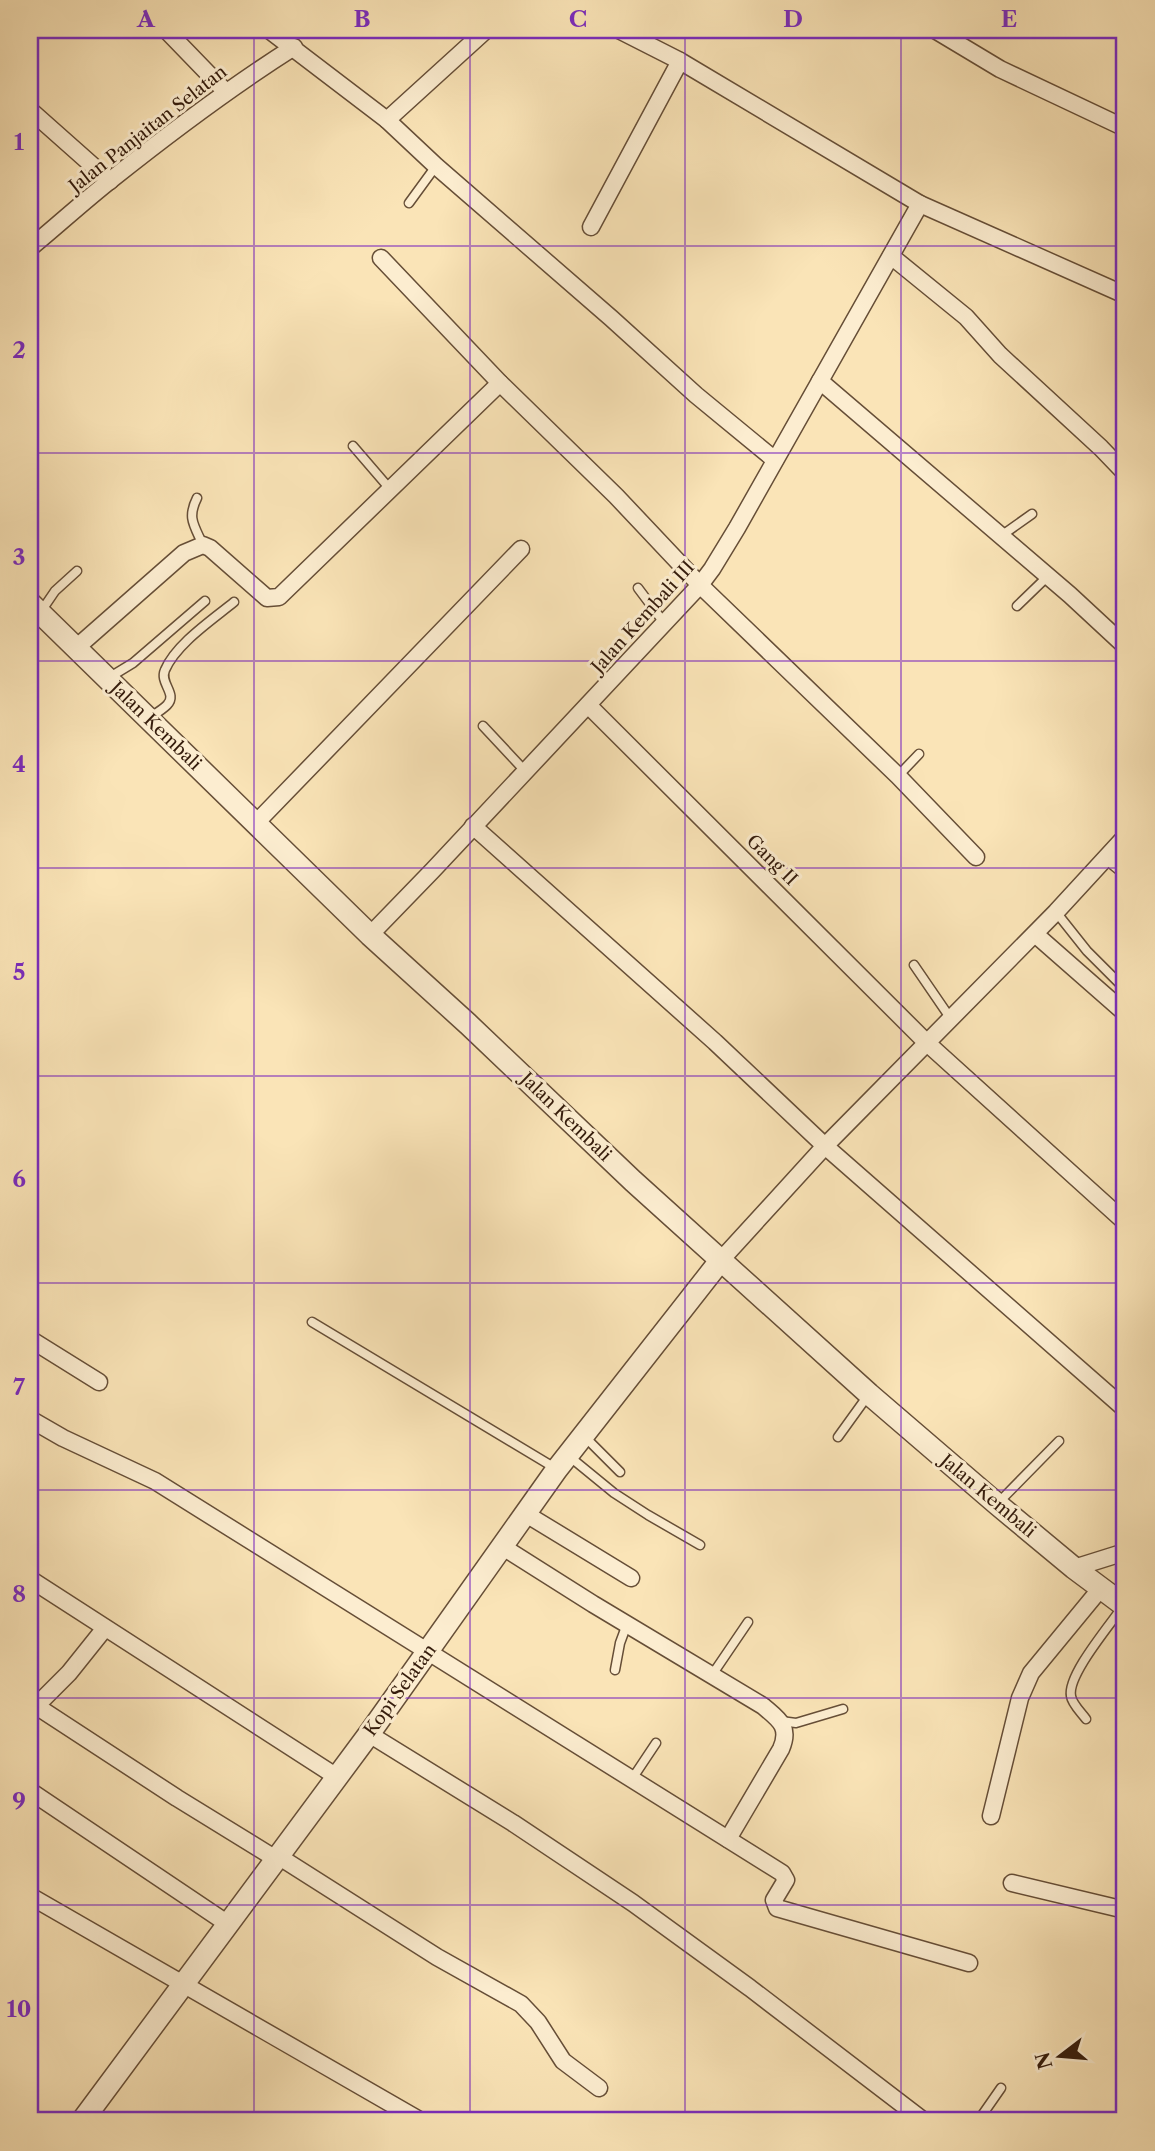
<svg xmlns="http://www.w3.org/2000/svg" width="1155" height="2151" font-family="'Libre Caslon Text',serif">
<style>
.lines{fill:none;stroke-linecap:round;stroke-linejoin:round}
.service-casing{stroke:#664e37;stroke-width:11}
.minor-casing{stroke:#664e37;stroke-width:19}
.tertiary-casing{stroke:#664e37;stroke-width:24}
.service{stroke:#fcedd0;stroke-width:8}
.minor{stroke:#fcedd0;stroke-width:16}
.tertiary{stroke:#fcedd0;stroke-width:21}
.grid{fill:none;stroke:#7b2cbf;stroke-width:2;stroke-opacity:0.55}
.labels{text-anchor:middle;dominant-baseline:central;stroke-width:6;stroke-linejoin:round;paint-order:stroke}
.street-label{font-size:18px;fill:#351c0c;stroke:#fcedd0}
.neatline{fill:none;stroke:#7b2cbf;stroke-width:2.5}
.grid-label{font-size:23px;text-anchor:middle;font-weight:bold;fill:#7b2cbf}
</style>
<rect width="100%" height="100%" fill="#fae4b7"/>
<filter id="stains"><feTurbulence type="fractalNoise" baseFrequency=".00286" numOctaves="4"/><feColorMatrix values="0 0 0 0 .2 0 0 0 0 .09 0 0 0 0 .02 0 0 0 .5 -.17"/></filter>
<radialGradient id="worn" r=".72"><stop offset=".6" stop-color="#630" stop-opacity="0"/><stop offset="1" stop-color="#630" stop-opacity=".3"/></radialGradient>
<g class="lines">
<defs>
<g id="service">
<polyline points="409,203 436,166"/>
<polyline points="353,446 390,489"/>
<path d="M197,498C187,518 194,525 203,545"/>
<polyline points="1001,536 1032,514"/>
<polyline points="638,588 665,624"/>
<polyline points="1017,606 1048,576"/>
<polyline points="40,613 55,591 77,571"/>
<polyline points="110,677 133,663 205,601"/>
<path d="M149,718C155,714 162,710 167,705C178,694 159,683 165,670C176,644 212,620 234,602"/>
<polyline points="483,726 525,771"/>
<polyline points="898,776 919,754"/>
<polyline points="1056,912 1087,951 1125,989"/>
<polyline points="914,965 951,1019"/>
<polyline points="312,1322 555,1468"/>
<polyline points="585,1437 620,1472"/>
<polyline points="838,1437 869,1394"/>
<polyline points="570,1457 614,1493 648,1515 700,1545"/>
<polyline points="999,1502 1059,1441"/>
<polyline points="615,1670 620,1643 627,1624"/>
<polyline points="712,1675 748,1622"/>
<path d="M1086,1719C1081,1712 1072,1704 1071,1696C1067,1675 1111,1624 1123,1606"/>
<polyline points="781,1721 796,1723 843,1709"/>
<polyline points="632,1779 656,1743"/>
<polyline points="978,2121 1001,2088"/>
</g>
<g id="minor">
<polyline points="166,30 226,92"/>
<polyline points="269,30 387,120 486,30"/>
<polyline points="619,30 680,61 920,204 1125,295"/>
<polyline points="935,30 1000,69 1125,128"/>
<polyline points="30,110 110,181"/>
<polyline points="387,120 436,166 611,318 696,395 775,460"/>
<polyline points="591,227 680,61"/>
<path d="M30,248C58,225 84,201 112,179C171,132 231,87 294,47"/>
<polyline points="891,256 966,317 1000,355 1101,448 1125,473"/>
<polyline points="381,258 500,383 616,496 700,585 898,776 976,857"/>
<polyline points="820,381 1070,595 1125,646"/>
<polyline points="76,648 184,553 203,545 210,548 267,598 279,597 500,383"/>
<polyline points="588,705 927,1043 1125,1222"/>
<polyline points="256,823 521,549"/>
<polyline points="473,826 715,1042 825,1146 1125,1409"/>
<polyline points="1109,857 1125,870"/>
<polyline points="1035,934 1125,1013"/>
<polyline points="370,935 433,870 700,585 712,569 737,528 920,204"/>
<polyline points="720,1261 825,1146 1056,912 1125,837"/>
<polyline points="30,1339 99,1382"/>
<polyline points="30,1419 63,1438 155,1481 782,1873 786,1880 774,1900 777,1908 969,1963"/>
<polyline points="526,1514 631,1578"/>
<path d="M503,1547L593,1604L763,1706C778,1719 791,1726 781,1749L728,1839"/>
<polyline points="1074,1568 1125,1552"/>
<polyline points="30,1579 337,1777"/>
<polyline points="30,1702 177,1798 276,1859"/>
<polyline points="36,1706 69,1673 105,1628"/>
<polyline points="369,1734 513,1823 633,1903 750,1988 924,2121"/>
<polyline points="30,1791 228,1924"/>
<polyline points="991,1816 1020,1698 1031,1673 1101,1588"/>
<polyline points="278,1856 437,1957 521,2004 538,2022 563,2061 599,2088"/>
<polyline points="1012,1883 1125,1910"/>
<polyline points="30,1896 421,2121"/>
</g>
<g id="tertiary">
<polyline points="30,603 370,935 468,1024 633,1181 869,1394 997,1504 1074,1568 1125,1606"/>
<polyline points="82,2121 369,1734 557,1469 720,1261"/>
</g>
</defs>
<use href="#service" class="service-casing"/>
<use href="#minor" class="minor-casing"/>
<use href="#tertiary" class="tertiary-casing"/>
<use href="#service" class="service"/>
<use href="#minor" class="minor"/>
<use href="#tertiary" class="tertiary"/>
</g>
<path class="grid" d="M254,30V2121M470,30V2121M685,30V2121M901,30V2121M30,246H1125M30,453H1125M30,661H1125M30,868H1125M30,1076H1125M30,1283H1125M30,1490H1125M30,1698H1125M30,1905H1125"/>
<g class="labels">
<g class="street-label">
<text transform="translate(148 129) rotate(-38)">Jalan Panjaitan Selatan</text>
<text transform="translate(643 617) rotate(-48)">Jalan Kembali III</text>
<text transform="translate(156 726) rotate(44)">Jalan Kembali</text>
<text transform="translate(772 860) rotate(45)">Gang II</text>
<text transform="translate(566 1117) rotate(44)">Jalan Kembali</text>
<text transform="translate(988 1496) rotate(40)">Jalan Kembali</text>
<text transform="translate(400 1690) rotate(-54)">Kopi Selatan</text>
</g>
</g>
<rect width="1155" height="2151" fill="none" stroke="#fae4b7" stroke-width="77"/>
<g transform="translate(1060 2056) rotate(254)" stroke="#fcedd0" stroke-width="5" paint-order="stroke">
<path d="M0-5L12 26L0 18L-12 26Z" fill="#351c0c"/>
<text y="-10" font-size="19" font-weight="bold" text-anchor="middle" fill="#351c0c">N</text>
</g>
<rect x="38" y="38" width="1078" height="2074" class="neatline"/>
<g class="grid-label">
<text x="146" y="27">A</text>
<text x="362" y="27">B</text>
<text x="578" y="27">C</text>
<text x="793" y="27">D</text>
<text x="1009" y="27">E</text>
<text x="19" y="150">1</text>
<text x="19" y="358">2</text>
<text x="19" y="565">3</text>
<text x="19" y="772">4</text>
<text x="19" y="980">5</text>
<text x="19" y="1187">6</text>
<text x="19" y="1395">7</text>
<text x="19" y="1602">8</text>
<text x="19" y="1809">9</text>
<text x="19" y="2017">10</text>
</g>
<rect width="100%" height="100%" filter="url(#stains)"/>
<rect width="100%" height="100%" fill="url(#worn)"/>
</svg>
